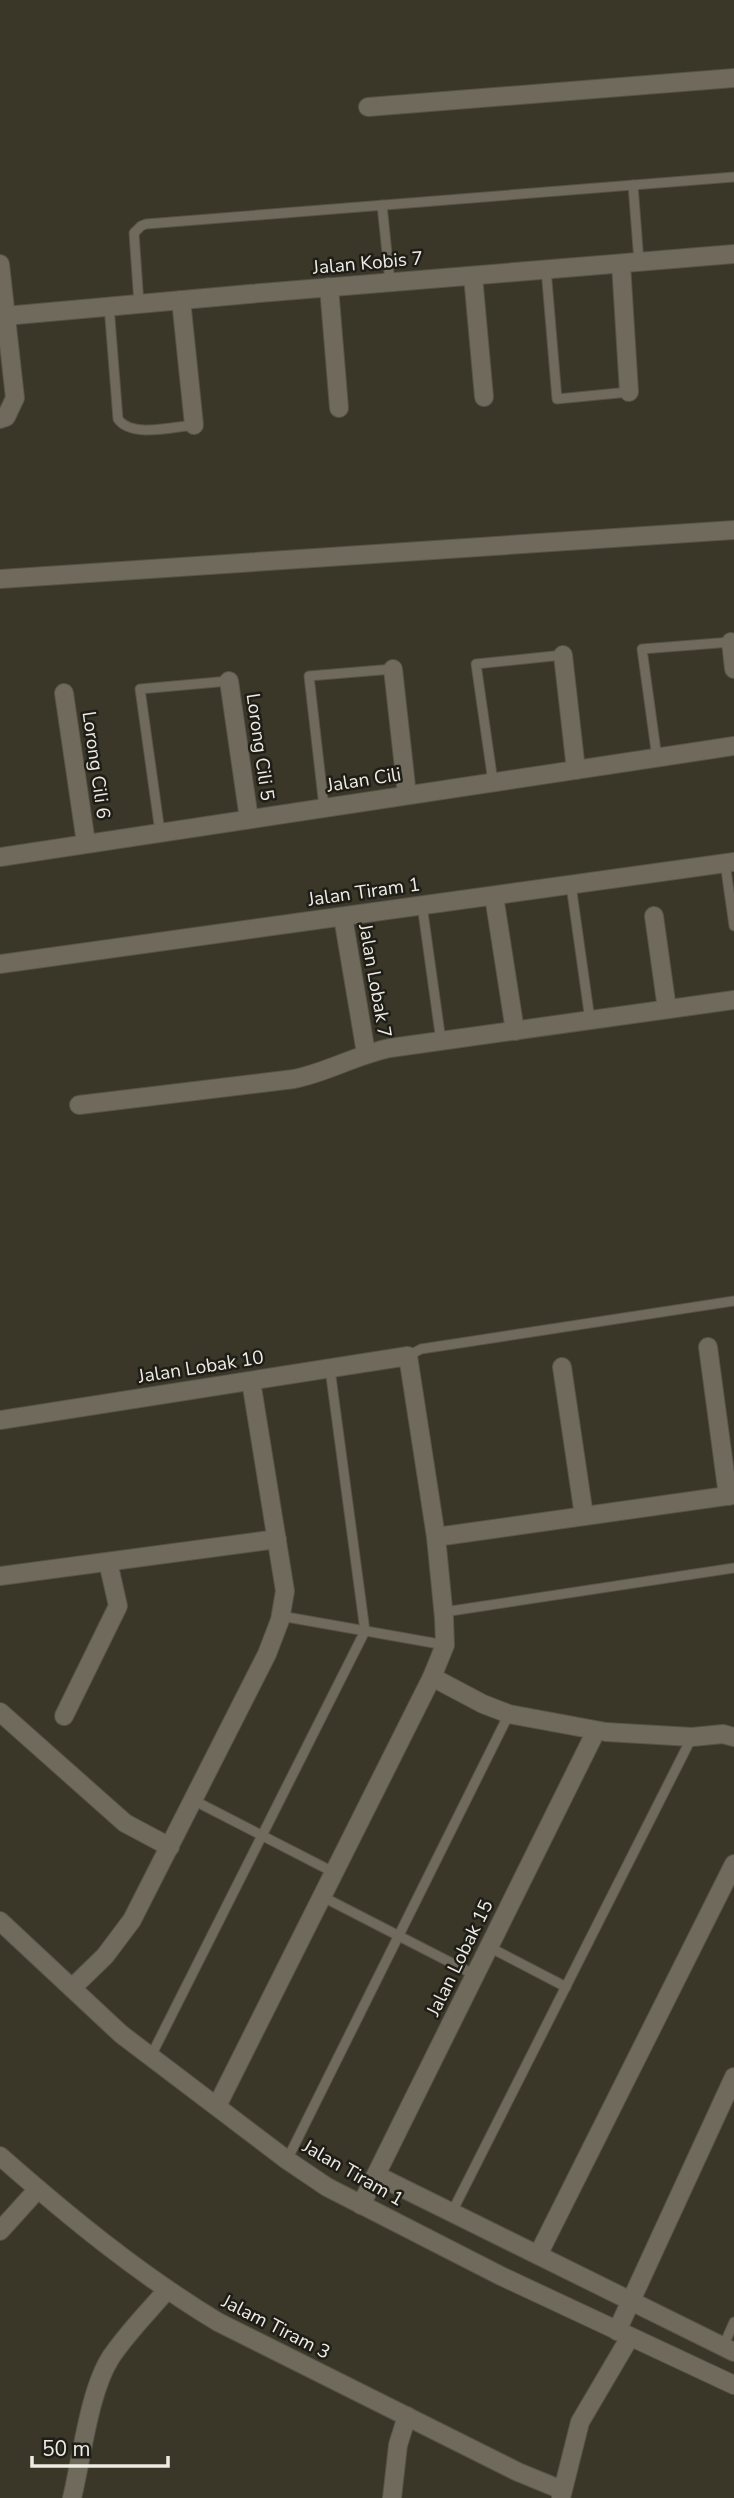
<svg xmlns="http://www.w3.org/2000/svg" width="734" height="2498" font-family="'Nunito Sans',sans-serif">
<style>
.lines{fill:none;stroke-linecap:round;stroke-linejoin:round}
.lane-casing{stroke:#565347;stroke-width:11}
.street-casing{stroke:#565347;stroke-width:20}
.lane{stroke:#6f6a5c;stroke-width:9}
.street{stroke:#6f6a5c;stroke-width:18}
.labels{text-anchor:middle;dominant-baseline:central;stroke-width:5;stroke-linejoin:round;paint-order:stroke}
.street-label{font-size:19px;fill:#edebe2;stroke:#1f1d17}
</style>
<rect width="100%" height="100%" fill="#3a3628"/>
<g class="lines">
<defs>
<g id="lane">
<polyline points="633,185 639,262"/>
<polyline points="382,205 390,282"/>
<polyline points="546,269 557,399 629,392"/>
<polyline points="139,304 134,233 141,226 146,224 734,177"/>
<path d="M109,306L118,419C131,438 173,427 194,425"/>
<polyline points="657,758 642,649 731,642"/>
<polyline points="493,782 476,664 563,655"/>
<polyline points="324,807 309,676 393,669"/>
<polyline points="160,832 140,689 229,681"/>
<polyline points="725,863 734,926"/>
<polyline points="571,885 590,1020"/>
<polyline points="422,905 441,1041"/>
<polyline points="408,1356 421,1349 734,1301"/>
<polyline points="444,1612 734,1568"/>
<polyline points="281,1616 445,1645"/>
<polyline points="193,1800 335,1873"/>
<polyline points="323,1897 475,1975"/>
<polyline points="489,1947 566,1987"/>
<polyline points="151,2056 365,1631 330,1369"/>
<polyline points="287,2160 509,1714"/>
<polyline points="452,2212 692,1737"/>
<polyline points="723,2347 734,2322"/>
</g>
<g id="street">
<polyline points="368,107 734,78"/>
<polyline points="0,264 15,398 6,417 0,419"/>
<polyline points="621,264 629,392"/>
<polyline points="473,276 484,397"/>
<polyline points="329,287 339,408"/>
<polyline points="181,300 194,425"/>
<polyline points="5,316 249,294 734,254"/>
<polyline points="0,579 734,530"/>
<polyline points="731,642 734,669"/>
<polyline points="563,655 576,770"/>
<polyline points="393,669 407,795"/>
<polyline points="229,681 249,819"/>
<polyline points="64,693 86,843"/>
<polyline points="0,857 734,746"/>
<polyline points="494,896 515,1031"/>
<polyline points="654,916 667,1009"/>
<polyline points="343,917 366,1053"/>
<polyline points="0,964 734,862"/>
<path d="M79,1105L294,1079C328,1072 356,1055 390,1048L734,1000"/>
<polyline points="708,1347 728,1496"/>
<polyline points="562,1367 584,1516"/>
<polyline points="0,1420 408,1356 436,1537 444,1618 445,1645 432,1677 217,2106"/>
<polyline points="436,1537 734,1495"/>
<polyline points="0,1576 277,1539"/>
<polyline points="432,1677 483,1704 509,1714 606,1732 692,1737 723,1734 734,1737"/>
<polyline points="0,1712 125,1823 170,1847"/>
<polyline points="64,1716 118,1606 108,1562"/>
<polyline points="0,1921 121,2034 287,2160 327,2187 501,2276 734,2385"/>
<polyline points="72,1988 105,1956 132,1920 267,1654 280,1620 285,1591 251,1381"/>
<path d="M0,2156C68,2216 140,2275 218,2322L518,2472L562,2490"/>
<polyline points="376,2175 734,2352"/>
<polyline points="361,2205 596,1731"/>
<polyline points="0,2231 38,2189"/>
<polyline points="538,2255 734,1864"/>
<polyline points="617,2331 734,2077"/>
<path d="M72,2498C82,2457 89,2391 111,2357C127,2333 149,2311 167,2290"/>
<polyline points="392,2498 398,2445 407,2416"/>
<polyline points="561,2498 580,2422 630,2337"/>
</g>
</defs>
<use href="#lane" class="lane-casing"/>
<use href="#street" class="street-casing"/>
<use href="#lane" class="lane"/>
<use href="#street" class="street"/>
</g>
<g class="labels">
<g class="street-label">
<text transform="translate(368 263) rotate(-5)">Jalan Kobis 7</text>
<text transform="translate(260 747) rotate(82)">Lorong Cili 5</text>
<text transform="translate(96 765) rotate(82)">Lorong Cili 6</text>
<text transform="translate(364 780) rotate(-9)">Jalan Cili</text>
<text transform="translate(364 892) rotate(-8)">Jalan Tiram 1</text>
<text transform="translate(375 981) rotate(80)">Jalan Lobak 7</text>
<text transform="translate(201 1367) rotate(-9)">Jalan Lobak 10</text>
<text transform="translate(460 1958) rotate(-64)">Jalan Lobak 15</text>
<text transform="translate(353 2173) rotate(30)">Jalan Tiram 1</text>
<text transform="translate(276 2327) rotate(27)">Jalam Tiram 3</text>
</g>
</g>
<path d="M32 2456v10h136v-10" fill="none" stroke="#edebe2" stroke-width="3.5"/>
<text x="42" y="2456" font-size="21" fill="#edebe2" stroke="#1f1d17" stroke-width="5" paint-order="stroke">50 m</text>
</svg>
